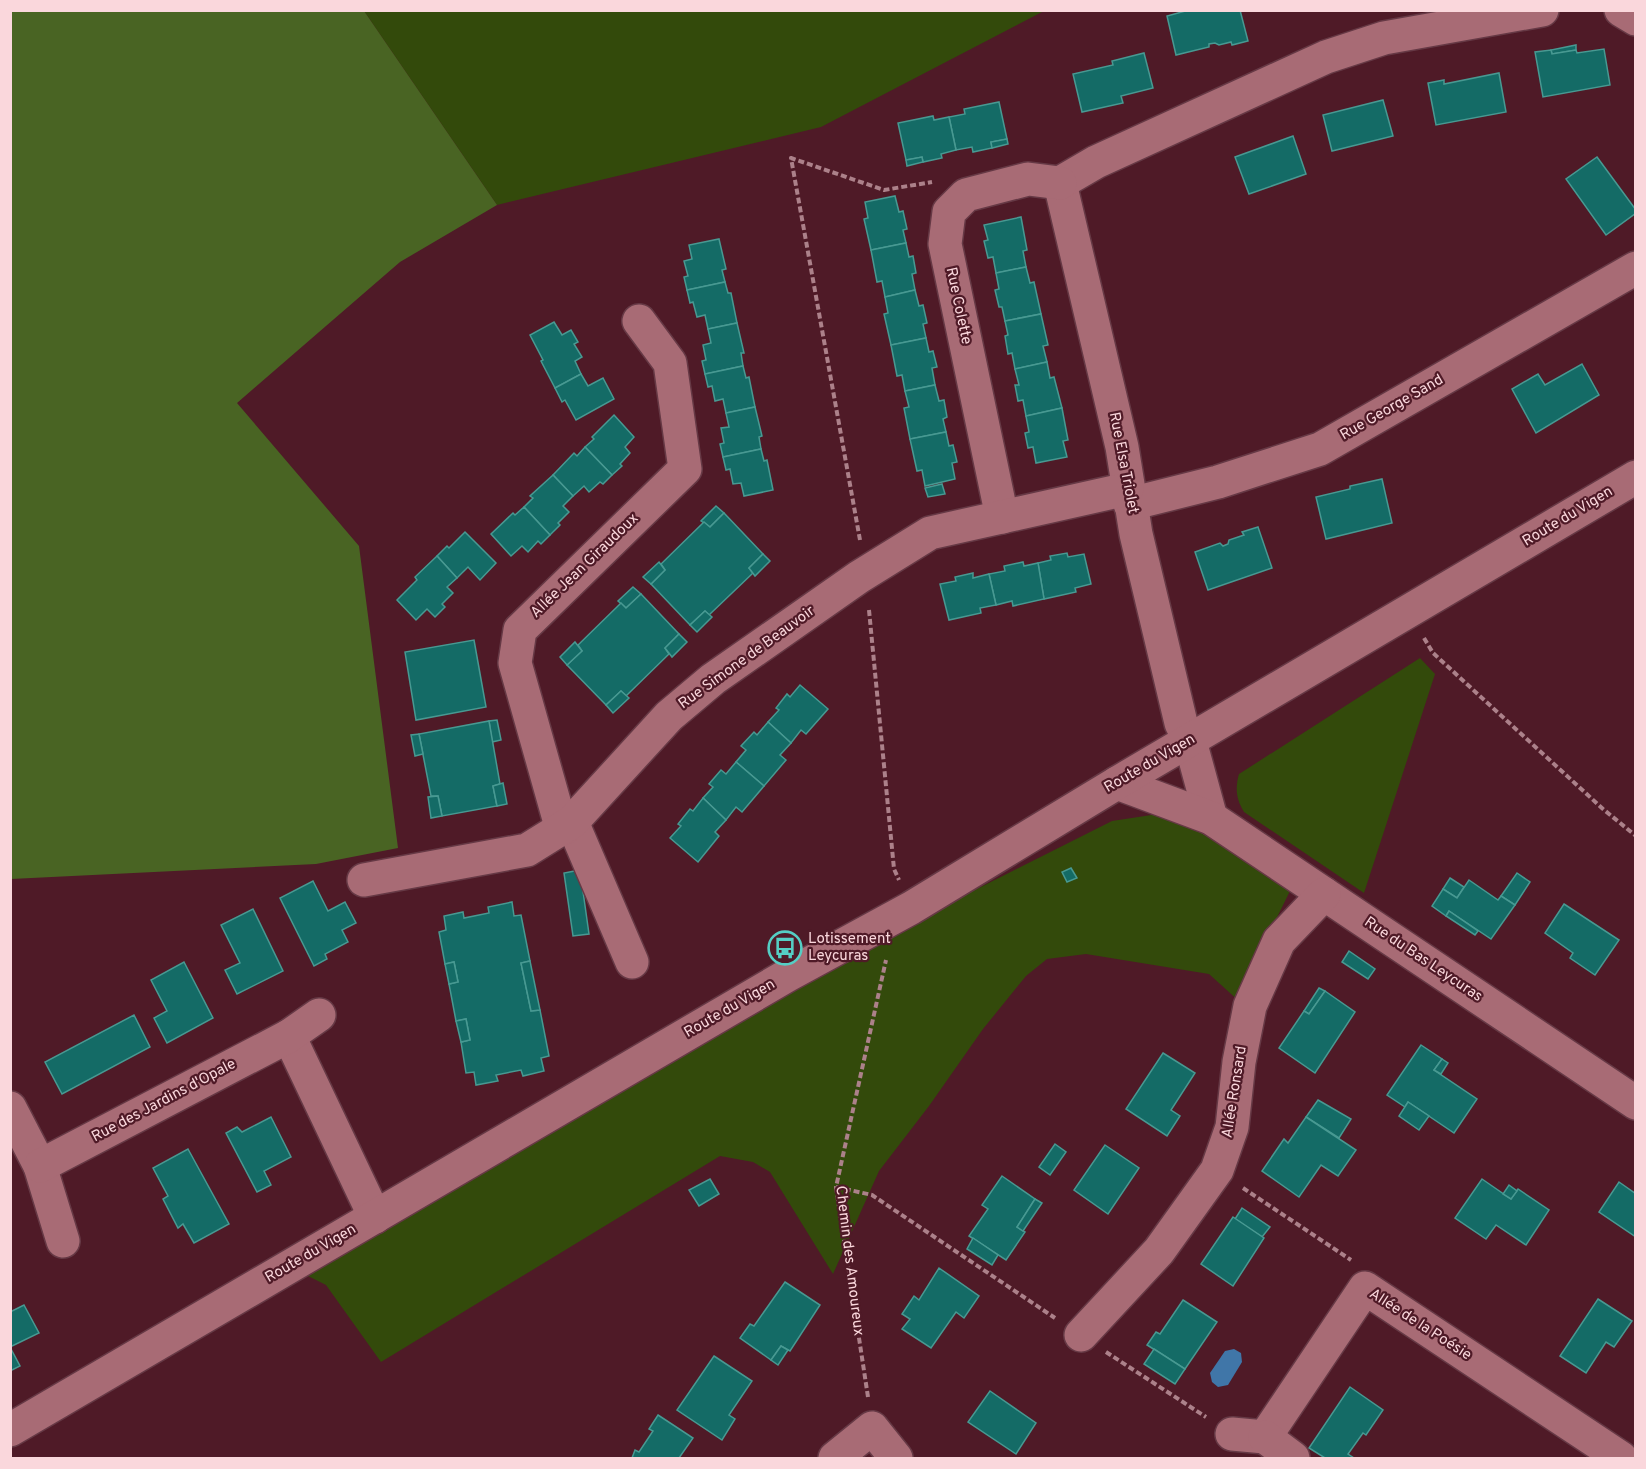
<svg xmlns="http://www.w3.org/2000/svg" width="1646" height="1469" font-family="Overpass,sans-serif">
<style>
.green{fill:#334a0b}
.forest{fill:#496423}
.water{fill:#4076a8}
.building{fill:#146b66;stroke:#489992;stroke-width:1.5}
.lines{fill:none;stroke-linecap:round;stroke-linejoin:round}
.minor-casing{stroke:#663945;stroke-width:36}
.path{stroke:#ac818a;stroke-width:4;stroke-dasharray:6 3;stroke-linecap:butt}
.minor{stroke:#a86b75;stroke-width:33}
.labels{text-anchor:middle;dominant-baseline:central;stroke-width:4.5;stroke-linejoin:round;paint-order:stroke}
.street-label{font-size:15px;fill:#fad7dc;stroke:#4f1a27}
.poi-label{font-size:15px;fill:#fad7dc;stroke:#4f1a27;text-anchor:start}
</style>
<rect width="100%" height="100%" fill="#4f1a27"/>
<g class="green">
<polygon points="364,11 1044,11 821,127 497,205"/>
<path d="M1420,658L1435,674L1364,893L1244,812C1236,799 1235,788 1239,774Z"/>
<polygon points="1158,814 1201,829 1290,891 1250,972 1240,1002 1209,974 1086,954 1047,959 1026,976 983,1029 929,1106 879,1171 833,1274 770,1172 753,1162 720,1156 381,1362 326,1285 304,1274 725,1016 1112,821"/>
</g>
<polygon class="forest" points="10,11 364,11 497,205 400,262 237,403 359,546 398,848 316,864 11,879"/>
<polygon class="water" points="1234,1349 1241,1353 1242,1362 1228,1385 1218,1387 1212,1382 1210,1373 1225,1351"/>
<g class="building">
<polygon points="1189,10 1240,10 1248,41 1232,45 1231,42 1219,45 1215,43 1209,44 1209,47 1176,55 1167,16"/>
<polygon points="1576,45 1576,50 1552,54 1551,50"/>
<polygon points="1604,49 1610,85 1543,97 1535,52 1551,50 1552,54 1576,50 1577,53"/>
<polygon points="1144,53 1153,88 1121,96 1123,103 1082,112 1073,74 1113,65 1112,61"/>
<polygon points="1499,73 1506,112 1436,125 1428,83 1444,80 1444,84"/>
<polygon points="1383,100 1393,136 1332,151 1323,115"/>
<polygon points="999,102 1007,139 991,142 992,148 973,152 972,147 956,150 949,117 965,114 964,109"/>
<polygon points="933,116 934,120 949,117 956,150 941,154 942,158 923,162 922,157 906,160 898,123"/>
<polygon points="1293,136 1306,174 1249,194 1235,157"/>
<polygon points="1007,139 1008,144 992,148 991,142"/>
<polygon points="922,157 923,162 907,166 906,160"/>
<polygon points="1597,157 1636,210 1636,213 1606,235 1566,179"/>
<polygon points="895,196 899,212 903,211 907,229 903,230 906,243 871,250 864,219 868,218 865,202"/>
<polygon points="1021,217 1027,250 1023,251 1026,267 996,273 993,257 988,258 984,241 988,240 984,225"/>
<polygon points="719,239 726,269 722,270 725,282 687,290 684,277 688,276 684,261 692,259 689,245"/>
<polygon points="906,243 909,257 913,256 916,273 912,274 915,290 885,297 882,281 877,282 871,250"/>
<polygon points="1026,267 1030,283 1034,282 1041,314 1005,321 1002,307 999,307 995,290 999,289 996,273"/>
<polygon points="725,282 728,293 731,293 737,323 708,329 705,315 697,317 693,302 690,303 687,290"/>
<polygon points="915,290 919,306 923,305 927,323 923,324 926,338 891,345 884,314 888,313 885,297"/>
<polygon points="1041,314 1048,345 1043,346 1047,362 1015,369 1012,353 1008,354 1005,336 1008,335 1005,321"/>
<polygon points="554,322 562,335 571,330 578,342 574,344 582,357 575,361 581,374 555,388 541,361 543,360 530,335"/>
<polygon points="737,323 744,353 741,353 743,366 705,374 702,361 706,360 703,345 711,343 708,329"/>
<polygon points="926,338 929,352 933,351 937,367 932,368 935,385 905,391 902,375 897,376 891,345"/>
<polygon points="1047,362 1050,378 1054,377 1062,408 1026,416 1023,400 1018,401 1015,385 1019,385 1015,369"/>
<polygon points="1582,364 1599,395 1536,433 1512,389 1538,374 1545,385"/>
<polygon points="743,366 746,378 749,377 755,407 726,413 723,399 715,401 712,386 708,387 705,374"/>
<polygon points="581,374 588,386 603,378 614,399 576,420 565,400 562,402 555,388"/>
<polygon points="935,385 939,401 944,400 947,417 943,419 946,432 910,439 904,408 909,407 905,391"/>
<polygon points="755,407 762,436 759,437 761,449 723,457 720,444 724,443 721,428 729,427 726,413"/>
<polygon points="1062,408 1068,440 1063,441 1067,457 1036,463 1033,447 1028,448 1025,433 1029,432 1026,416"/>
<polygon points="614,415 634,437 625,447 630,453 620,464 622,466 612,475 585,447 594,439 592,437"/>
<polygon points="946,432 949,446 953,445 957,462 952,463 955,479 925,486 922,470 917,471 910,439"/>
<polygon points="585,447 612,475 603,484 600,482 589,492 584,486 573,496 553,475 574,453 577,456"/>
<polygon points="761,449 764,461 767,460 773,490 744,496 741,483 733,484 730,469 726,470 723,457"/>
<polygon points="553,475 573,496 563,506 569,512 558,523 560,525 550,535 524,507 533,498 530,496"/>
<polygon points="1382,479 1392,523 1326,539 1316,497 1350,489 1350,486"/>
<polygon points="942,484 945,494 928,497 925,488"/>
<polygon points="716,506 724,513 710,527 701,521"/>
<polygon points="524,507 550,535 541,544 538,541 528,552 522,546 511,556 491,534 513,513 515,515"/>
<polygon points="724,513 763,554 749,568 753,573 709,615 705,611 690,625 651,584 665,570 661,564 704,522 710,527"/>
<polygon points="1258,527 1272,568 1208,590 1195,552 1220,543 1223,546 1228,544 1229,540 1244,535 1242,532"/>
<polygon points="465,532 496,563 480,580 468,567 457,578 437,556 447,546 449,548"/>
<polygon points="1067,553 1068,557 1084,554 1091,584 1075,588 1076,592 1044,599 1038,563 1051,560 1050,556"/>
<polygon points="763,554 770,561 755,576 749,568"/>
<polygon points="437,556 457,578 447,587 453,593 442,604 445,607 435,617 427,609 416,620 397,600 417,580 415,577"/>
<polygon points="659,562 665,570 651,584 643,577"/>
<polygon points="1023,562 1024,566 1038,563 1044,599 1013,606 1012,601 996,605 989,574 1005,571 1004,566"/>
<polygon points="973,573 973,578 989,574 996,605 980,608 981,613 949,620 940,584 956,581 955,577"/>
<polygon points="633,587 641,594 626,608 618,601"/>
<polygon points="641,594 679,634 665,648 669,654 626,696 621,691 606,705 567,665 582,651 578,645 621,603 626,608"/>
<polygon points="705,611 712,617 697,632 690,625"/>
<polygon points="679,634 687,642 672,657 665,648"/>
<polygon points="474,640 486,707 416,720 405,652"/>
<polygon points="575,642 582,651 567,665 560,657"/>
<polygon points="800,685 828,709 806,734 801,730 791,743 768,722 779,710 776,708 787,694 790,697"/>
<polygon points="621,691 629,698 613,713 606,705"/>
<polygon points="497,720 501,740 492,742 489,721"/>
<polygon points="489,721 500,784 493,786 497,806 442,816 438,796 431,796 419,734"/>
<polygon points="768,722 791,743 780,755 786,760 764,786 736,762 746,750 741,746 754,732 757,735"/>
<polygon points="419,734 423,754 415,756 411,735"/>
<polygon points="736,762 764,786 742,812 736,807 726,820 703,798 713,787 709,784 721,770 726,774"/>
<polygon points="503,783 507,804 497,806 493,786"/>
<polygon points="438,796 442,816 431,818 428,797"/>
<polygon points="703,798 726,820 715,832 719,836 698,862 670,838 681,826 678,824 690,809 693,811"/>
<polygon points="1071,868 1077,878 1067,882 1062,872"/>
<polygon points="580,870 589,934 573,936 564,873"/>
<polygon points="1517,873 1530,882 1515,905 1501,896"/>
<polygon points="1450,878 1464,887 1457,898 1443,889"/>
<polygon points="1469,880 1498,900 1501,896 1515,905 1491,939 1449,911 1446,916 1432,906 1443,889 1457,898"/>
<polygon points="313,881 328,911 345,902 356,923 342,930 348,942 325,954 327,959 314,966 280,898"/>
<polygon points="512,902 514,916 521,915 530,961 521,963 531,1011 540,1010 549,1056 541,1058 544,1071 523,1076 521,1070 496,1075 498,1081 476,1085 474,1072 466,1073 461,1042 470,1040 466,1019 456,1021 449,984 458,982 454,962 445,964 439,932 446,930 444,916 463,912 464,918 489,913 488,907"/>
<polygon points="1564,904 1619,940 1595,975 1570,958 1573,953 1545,933"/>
<polygon points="253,909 283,971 237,994 225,970 240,963 221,925"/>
<polygon points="1449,911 1478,931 1475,935 1446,916"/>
<polygon points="1349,951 1375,969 1368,979 1342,962"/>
<polygon points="530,961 540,1010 531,1011 521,963"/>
<polygon points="184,962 213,1018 167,1043 154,1018 167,1011 151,980"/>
<polygon points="454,962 458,982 449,984 445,964"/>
<polygon points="1319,988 1325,991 1309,1014 1304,1011"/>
<polygon points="1325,991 1355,1012 1315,1073 1279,1048 1304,1011 1309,1014"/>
<polygon points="134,1015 150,1047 62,1094 45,1062"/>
<polygon points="466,1019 470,1040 461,1042 456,1021"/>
<polygon points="1421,1045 1442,1059 1434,1070 1477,1099 1454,1133 1408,1102 1405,1107 1387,1095"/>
<polygon points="1163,1053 1195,1073 1171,1110 1180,1116 1167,1136 1126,1109"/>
<polygon points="1442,1059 1448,1063 1441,1074 1434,1070"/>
<polygon points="1318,1100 1351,1119 1339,1138 1306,1117"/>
<polygon points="1408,1102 1429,1116 1419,1130 1399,1116"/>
<polygon points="271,1117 291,1157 264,1171 271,1185 257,1192 226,1133 237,1127 242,1132"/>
<polygon points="1306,1117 1356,1150 1338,1176 1321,1165 1299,1197 1262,1171 1284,1139 1288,1143"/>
<polygon points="1055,1144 1066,1152 1050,1175 1039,1167"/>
<polygon points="1105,1145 1139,1168 1108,1214 1074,1190"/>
<polygon points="188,1149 229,1224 194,1243 183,1224 178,1228 163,1199 168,1196 153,1168"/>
<polygon points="1002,1176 1035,1199 1017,1227 1025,1232 1006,1260 969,1236 988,1209 982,1205"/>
<polygon points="710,1179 719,1194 699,1206 689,1190"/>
<polygon points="1482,1179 1511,1199 1518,1189 1549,1210 1526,1245 1496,1225 1486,1239 1455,1218"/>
<polygon points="1619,1182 1636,1194 1636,1237 1599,1212"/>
<polygon points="1509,1185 1517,1191 1511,1199 1503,1194"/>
<polygon points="1035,1199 1042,1203 1023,1231 1017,1227"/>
<polygon points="1242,1208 1270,1227 1262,1237 1235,1219"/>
<polygon points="1233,1217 1264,1238 1233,1286 1201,1264"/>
<polygon points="973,1238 998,1255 992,1265 967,1249"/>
<polygon points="939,1268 979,1296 964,1318 956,1312 931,1348 902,1329 910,1319 902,1314 914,1296 919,1300"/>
<polygon points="785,1282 820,1305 790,1351 781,1346 771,1360 740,1338 750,1324 754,1326"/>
<polygon points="1598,1299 1632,1321 1614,1347 1606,1342 1586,1373 1560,1356"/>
<polygon points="1183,1300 1217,1322 1185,1369 1147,1345 1156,1332 1160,1334"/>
<polygon points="24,1305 39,1333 10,1347 10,1312"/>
<polygon points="781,1346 788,1350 778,1365 771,1360"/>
<polygon points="10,1347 20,1366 10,1371"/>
<polygon points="1154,1349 1185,1369 1175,1384 1144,1364"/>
<polygon points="714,1356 752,1381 729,1415 735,1419 722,1440 677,1410"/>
<polygon points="1350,1387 1383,1410 1366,1435 1363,1433 1348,1454 1354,1458 1325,1458 1309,1448"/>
<polygon points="990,1391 1036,1423 1016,1454 968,1422"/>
<polygon points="658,1415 693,1438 679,1458 632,1458 635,1450 639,1452 653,1431 649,1429"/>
</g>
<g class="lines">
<defs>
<g id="minor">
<polyline points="1621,10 1636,19"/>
<polyline points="1060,183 1122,447 1136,534 1181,723 1190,741 1211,818"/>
<polyline points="1060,183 1096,162 1326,57 1384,38 1542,10"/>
<polyline points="1130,504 1218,482 1320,449 1636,268"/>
<polyline points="1002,517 945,244 949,212 966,195 1028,179 1060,183"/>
<polyline points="1117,783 1211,818 1636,1103"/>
<polyline points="572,822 632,962"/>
<polyline points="565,828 559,819 515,663 520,630 685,469 670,363 639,321"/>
<polyline points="364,880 527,850 572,822 669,716 713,679 859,577 930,533 1127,489"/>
<polyline points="289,1036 375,1217"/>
<polyline points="10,1108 40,1166 63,1241"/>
<polyline points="40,1166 289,1036 319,1015"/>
<polyline points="1081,1335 1159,1251 1217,1170 1232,1127 1239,1062 1250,1006 1279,941 1324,894"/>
<polyline points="10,1430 788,975 911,908 1117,783 1636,477"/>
<polyline points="1232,1434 1265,1437 1365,1288 1621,1458"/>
<polyline points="1265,1437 1293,1458"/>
<polyline points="835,1458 872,1428 896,1458"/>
</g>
</defs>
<use href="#minor" class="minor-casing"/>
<g class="path">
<polyline points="860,540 791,158 884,190 932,182"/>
<polyline points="869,610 894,869 899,880"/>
<polyline points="1424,638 1433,653 1603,809 1636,836"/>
<polyline points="836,1187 872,1195 1055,1318"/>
<polyline points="1243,1188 1351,1260"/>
<polyline points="1106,1352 1206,1417"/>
<polyline points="868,1397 836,1187 886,960"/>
</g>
<use href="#minor" class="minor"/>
</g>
<defs>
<symbol id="bus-ring" viewBox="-11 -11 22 22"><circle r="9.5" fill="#4f1a27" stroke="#55cec4" stroke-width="1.5"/><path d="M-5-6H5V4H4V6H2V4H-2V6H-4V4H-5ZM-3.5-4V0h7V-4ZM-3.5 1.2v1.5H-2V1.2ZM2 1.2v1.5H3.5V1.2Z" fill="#55cec4"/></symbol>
</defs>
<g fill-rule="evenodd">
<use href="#bus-ring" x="766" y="929" width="38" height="38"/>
</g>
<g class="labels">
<g class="street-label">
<text transform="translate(958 306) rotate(78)">Rue Colette</text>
<text transform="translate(1392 408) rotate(-30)">Rue George Sand</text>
<text transform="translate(1123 463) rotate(79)">Rue Elsa Triolet</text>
<text transform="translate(1568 517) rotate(-31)">Route du Vigen</text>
<text transform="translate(585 566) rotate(-44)">Allée Jean Giraudoux</text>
<text transform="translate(747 658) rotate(-36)">Rue Simone de Beauvoir</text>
<text transform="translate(1150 764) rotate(-30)">Route du Vigen</text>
<text transform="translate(1423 960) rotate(34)">Rue du Bas Leycuras</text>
<text transform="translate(730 1009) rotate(-30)">Route du Vigen</text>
<text transform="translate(1235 1092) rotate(-81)">Allée Ronsard</text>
<text transform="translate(164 1101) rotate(-28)">Rue des Jardins d'Opale</text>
<text transform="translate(311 1254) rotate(-30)">Route du Vigen</text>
<text transform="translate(849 1261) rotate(83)">Chemin des Amoureux</text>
<text transform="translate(1420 1325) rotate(33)">Allée de la Poésie</text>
</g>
<g class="poi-label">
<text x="808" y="939">Lotissement<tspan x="808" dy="17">Leycuras</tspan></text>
</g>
</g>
<rect width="1646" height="1469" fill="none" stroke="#fad7dc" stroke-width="24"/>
</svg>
